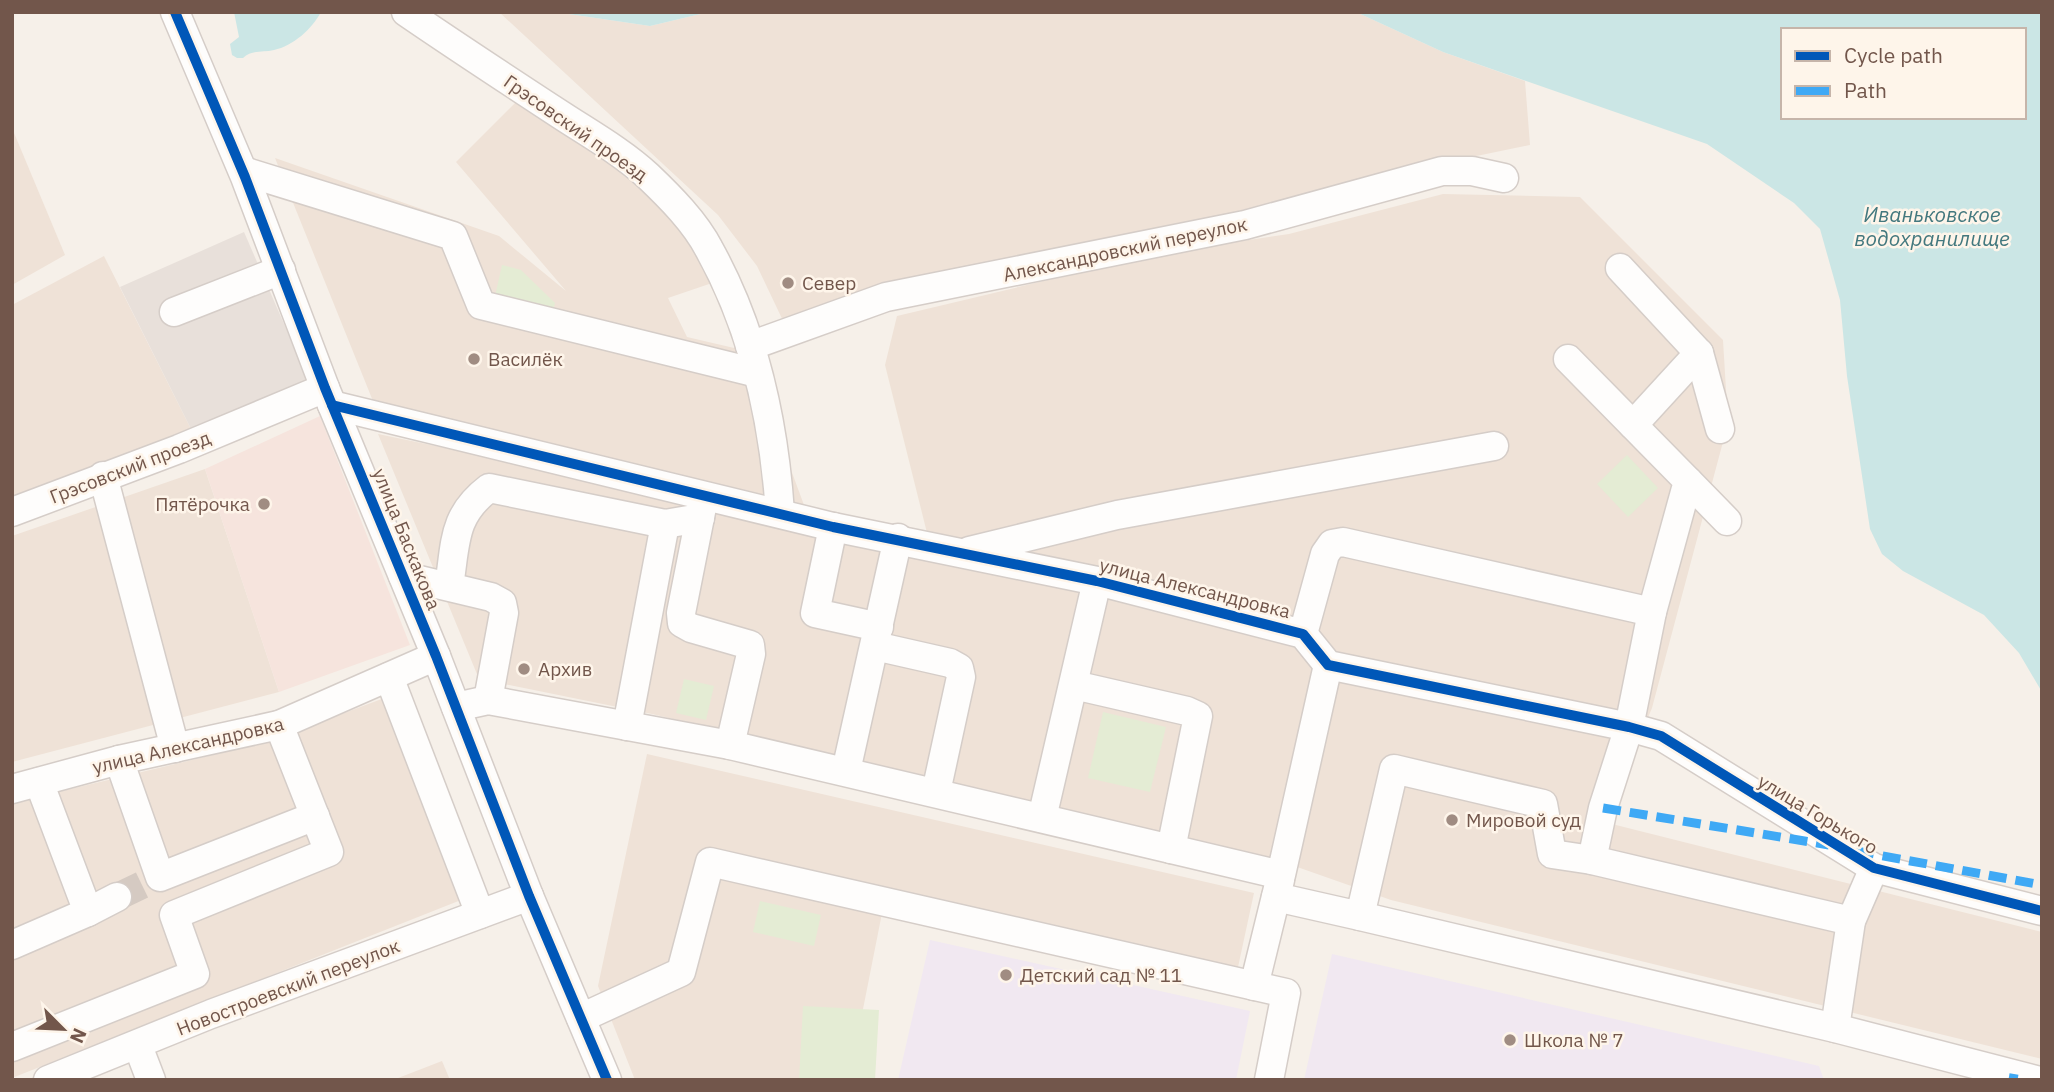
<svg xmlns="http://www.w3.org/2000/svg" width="2054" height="1092" font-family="'IBM Plex Sans',sans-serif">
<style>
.residential{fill:#efe2d7}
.commercial{fill:#f6e4dd}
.industrial{fill:#e8e0da}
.education{fill:#f1e8f1}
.green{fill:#e4ecd4}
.water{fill:#cbe6e5;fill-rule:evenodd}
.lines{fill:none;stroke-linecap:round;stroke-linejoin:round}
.minor-tunnel{stroke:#d5cac2;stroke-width:28;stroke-dasharray:28 14;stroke-linecap:butt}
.minor-casing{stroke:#d5cdc8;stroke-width:31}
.minor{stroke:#fefdfc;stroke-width:28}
.quiet{stroke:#3fa9f5;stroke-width:9;stroke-dasharray:18 9;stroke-linecap:butt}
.cycleway-casing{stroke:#fef5ea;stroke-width:15}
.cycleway{stroke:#0057b8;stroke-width:10}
.poi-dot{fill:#a08c82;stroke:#fef5ea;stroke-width:2.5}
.labels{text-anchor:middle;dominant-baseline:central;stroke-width:5;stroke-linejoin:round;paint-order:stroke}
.street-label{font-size:19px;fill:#72564b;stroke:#fef5ea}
.poi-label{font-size:19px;fill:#72564b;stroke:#fef5ea;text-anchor:start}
.water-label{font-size:21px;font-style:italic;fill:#43787e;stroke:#fef5ea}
</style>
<rect width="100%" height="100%" fill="#f6f0e9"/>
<g class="residential">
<polygon points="499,12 555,12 650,26 709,12 1356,12 1443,52 1525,81 1530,145 1351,182 786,327 757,266 718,215"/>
<polygon points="520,98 637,178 680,227 715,282 668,298 687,337 747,351 804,505 379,416 275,158 499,236 566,291 456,162"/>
<polygon points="12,128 65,255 12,285"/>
<polygon points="1443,194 1580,197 1723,340 1728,423 1652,708 1604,822 2042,932 2042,1059 1391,900 1283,862 652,714 479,679 378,434 931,549 885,365 897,316 1161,253 1289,234"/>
<polygon points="104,256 192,431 12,497 12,305"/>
<polygon points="205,469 279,692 12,762 12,536"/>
<polygon points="387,697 461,900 12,1078 12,803 267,742"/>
<polygon points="647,754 1254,893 1235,981 884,903 849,1080 635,1080 598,986"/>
<polygon points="442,1061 450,1080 393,1080"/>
</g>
<polygon class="commercial" points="320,416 410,645 279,692 205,469"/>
<polygon class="industrial" points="244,232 308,379 192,431 120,287"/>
<g class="education">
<polygon points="930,940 1250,1011 1236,1080 898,1080"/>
<polygon points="1332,954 1819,1066 1824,1080 1304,1080"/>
</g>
<g class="green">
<polygon points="502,265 521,270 555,303 551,320 493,305"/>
<polygon points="1627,455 1658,488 1628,517 1597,484"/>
<polygon points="684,679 714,686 706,720 676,713"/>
<polygon points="1103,712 1166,727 1150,792 1088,778"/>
<polygon points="760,901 821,915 814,946 753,932"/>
<polygon points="803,1006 879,1010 875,1080 799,1080"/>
</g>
<g class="water">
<path d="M234,12H321C312,29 293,46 274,50C263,53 252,49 243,58H237L232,55L230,44L239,37Z"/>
<polygon points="555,12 709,12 650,26"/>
<path d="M1356,12H2042V692L2019,653L1984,615L1903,571L1882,554L1870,529L1847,376L1840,300L1820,229L1794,203L1707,144L1443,52ZM1783,30H2024V117H1783Z"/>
</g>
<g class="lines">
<polyline class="minor-tunnel" points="117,897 142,885"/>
<defs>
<g id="minor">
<polyline points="175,12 245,177 325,388 436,656 529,896 607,1080"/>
<path d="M406,12C457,47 509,81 561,115C590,134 622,152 648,176C670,197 695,222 709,249C754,330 774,422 780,513"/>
<polyline points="243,171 453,236 481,305 757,373"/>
<polyline points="1620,268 1699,353 1633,425"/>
<polyline points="174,312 281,270"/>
<polyline points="750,346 886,297 1245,225 1442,171 1472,171 1504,178"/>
<polyline points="1699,353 1720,429"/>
<polyline points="1568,359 1688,481 1652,612"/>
<polyline points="332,405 833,527 1097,581 1303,634 1328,665 1629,727 1661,736 1874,868 2042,911"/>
<polyline points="103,476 175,748"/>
<polyline points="1688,481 1727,521"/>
<polyline points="703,502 681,613 682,623 691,628 750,645 751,654 730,745"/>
<polyline points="12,512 179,449 325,388"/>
<polyline points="833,527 815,613 879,627"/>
<polyline points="969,551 1117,515 1494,446"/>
<polyline points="403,576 491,597 502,603 504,613 488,700"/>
<path d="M449,586C456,543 452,516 489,488L665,524L700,518"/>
<polyline points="1303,634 1325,554 1332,544 1343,542 1652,612 1629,727 1603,808 1592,860"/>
<polyline points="875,646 950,663 959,668 961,677 936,792"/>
<polyline points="389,677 480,914"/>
<polyline points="1074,685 1187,711 1198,716 1171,849"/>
<polyline points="456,707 488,700 730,745 1281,875 1328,665"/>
<polyline points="627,726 665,524"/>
<polyline points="119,760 160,877 315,816"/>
<polyline points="846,771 898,538"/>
<polyline points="12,789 119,760 279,725 436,656"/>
<polyline points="1042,818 1097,581"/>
<polyline points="1276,897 1360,916 1394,769 1543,804 1552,854 1592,860 1851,921"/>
<polyline points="88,912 117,897"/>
<polyline points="1360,916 1835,1028 2036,1080"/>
<polyline points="12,945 88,912 39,782"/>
<polyline points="1254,986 1280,880"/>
<polyline points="581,1018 681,972 710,862 1286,993 1269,1080"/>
<polyline points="1835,1028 1851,921 1874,868"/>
<polyline points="138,1046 151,1080"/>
<polyline points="12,1047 195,974 174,915 329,852 279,725"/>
<polyline points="48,1080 211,1014 529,896"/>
</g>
</defs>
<use href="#minor" class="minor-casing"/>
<use href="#minor" class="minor"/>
<g class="quiet">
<polyline points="1603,808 1829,845"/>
<polyline points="1856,851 2042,885"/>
<polyline points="2013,1080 2014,1074"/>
</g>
<defs>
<g id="cycleway">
<polyline points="175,12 245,177 325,388 436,656 529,896 607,1080"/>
<polyline points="332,405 833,527 1097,581 1303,634 1328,665 1629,727 1661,736 1874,868 2042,911"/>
</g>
</defs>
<use href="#cycleway" class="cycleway-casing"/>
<use href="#cycleway" class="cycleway"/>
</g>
<g class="poi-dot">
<circle cx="788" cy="283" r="7"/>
<circle cx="474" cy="359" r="7"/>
<circle cx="264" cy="504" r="7"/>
<circle cx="524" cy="669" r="7"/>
<circle cx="1452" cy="820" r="7"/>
<circle cx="1006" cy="975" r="7"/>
<circle cx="1510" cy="1040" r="7"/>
</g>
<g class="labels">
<g class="street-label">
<text transform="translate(576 128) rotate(35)">Грэсовский проезд</text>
<text transform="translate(1125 249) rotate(-12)">Александровский переулок</text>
<text transform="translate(130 467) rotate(-21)">Грэсовский проезд</text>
<text transform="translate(407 539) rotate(68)">улица Баскакова</text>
<text transform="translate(1195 588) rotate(14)">улица Александровка</text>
<text transform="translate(188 745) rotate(-13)">улица Александровка</text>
<text transform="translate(1818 814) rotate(31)">улица Горького</text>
<text transform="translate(288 987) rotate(-21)">Новостроевский переулок</text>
</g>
<g class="poi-label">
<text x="802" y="283">Север</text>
<text x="488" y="359">Василёк</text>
<text x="250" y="504" text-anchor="end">Пятёрочка</text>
<text x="538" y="669">Архив</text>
<text x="1466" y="820">Мировой суд</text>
<text x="1020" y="975">Детский сад № 11</text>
<text x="1524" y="1040">Школа № 7</text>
</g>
<g class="water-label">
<text x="1932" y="214">Иваньковское<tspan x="1932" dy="24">водохранилище</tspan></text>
</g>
</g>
<rect width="2054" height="1092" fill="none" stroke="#72564b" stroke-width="28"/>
<rect x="1781" y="28" width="245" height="91" fill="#fef5ea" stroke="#c6b5aa" stroke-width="2"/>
<rect x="1795" y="51" width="35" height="10" fill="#0057b8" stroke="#c6b5aa" stroke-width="2"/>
<text x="1844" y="63" font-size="21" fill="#72564b">Cycle path</text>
<rect x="1795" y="86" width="35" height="10" fill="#3fa9f5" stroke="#c6b5aa" stroke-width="2"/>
<text x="1844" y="98" font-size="21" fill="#72564b">Path</text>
<g transform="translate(63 1029) rotate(114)" stroke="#fef5ea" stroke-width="5" paint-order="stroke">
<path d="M0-5L12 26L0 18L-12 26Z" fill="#72564b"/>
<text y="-10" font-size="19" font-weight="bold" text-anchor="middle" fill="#72564b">N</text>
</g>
</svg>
